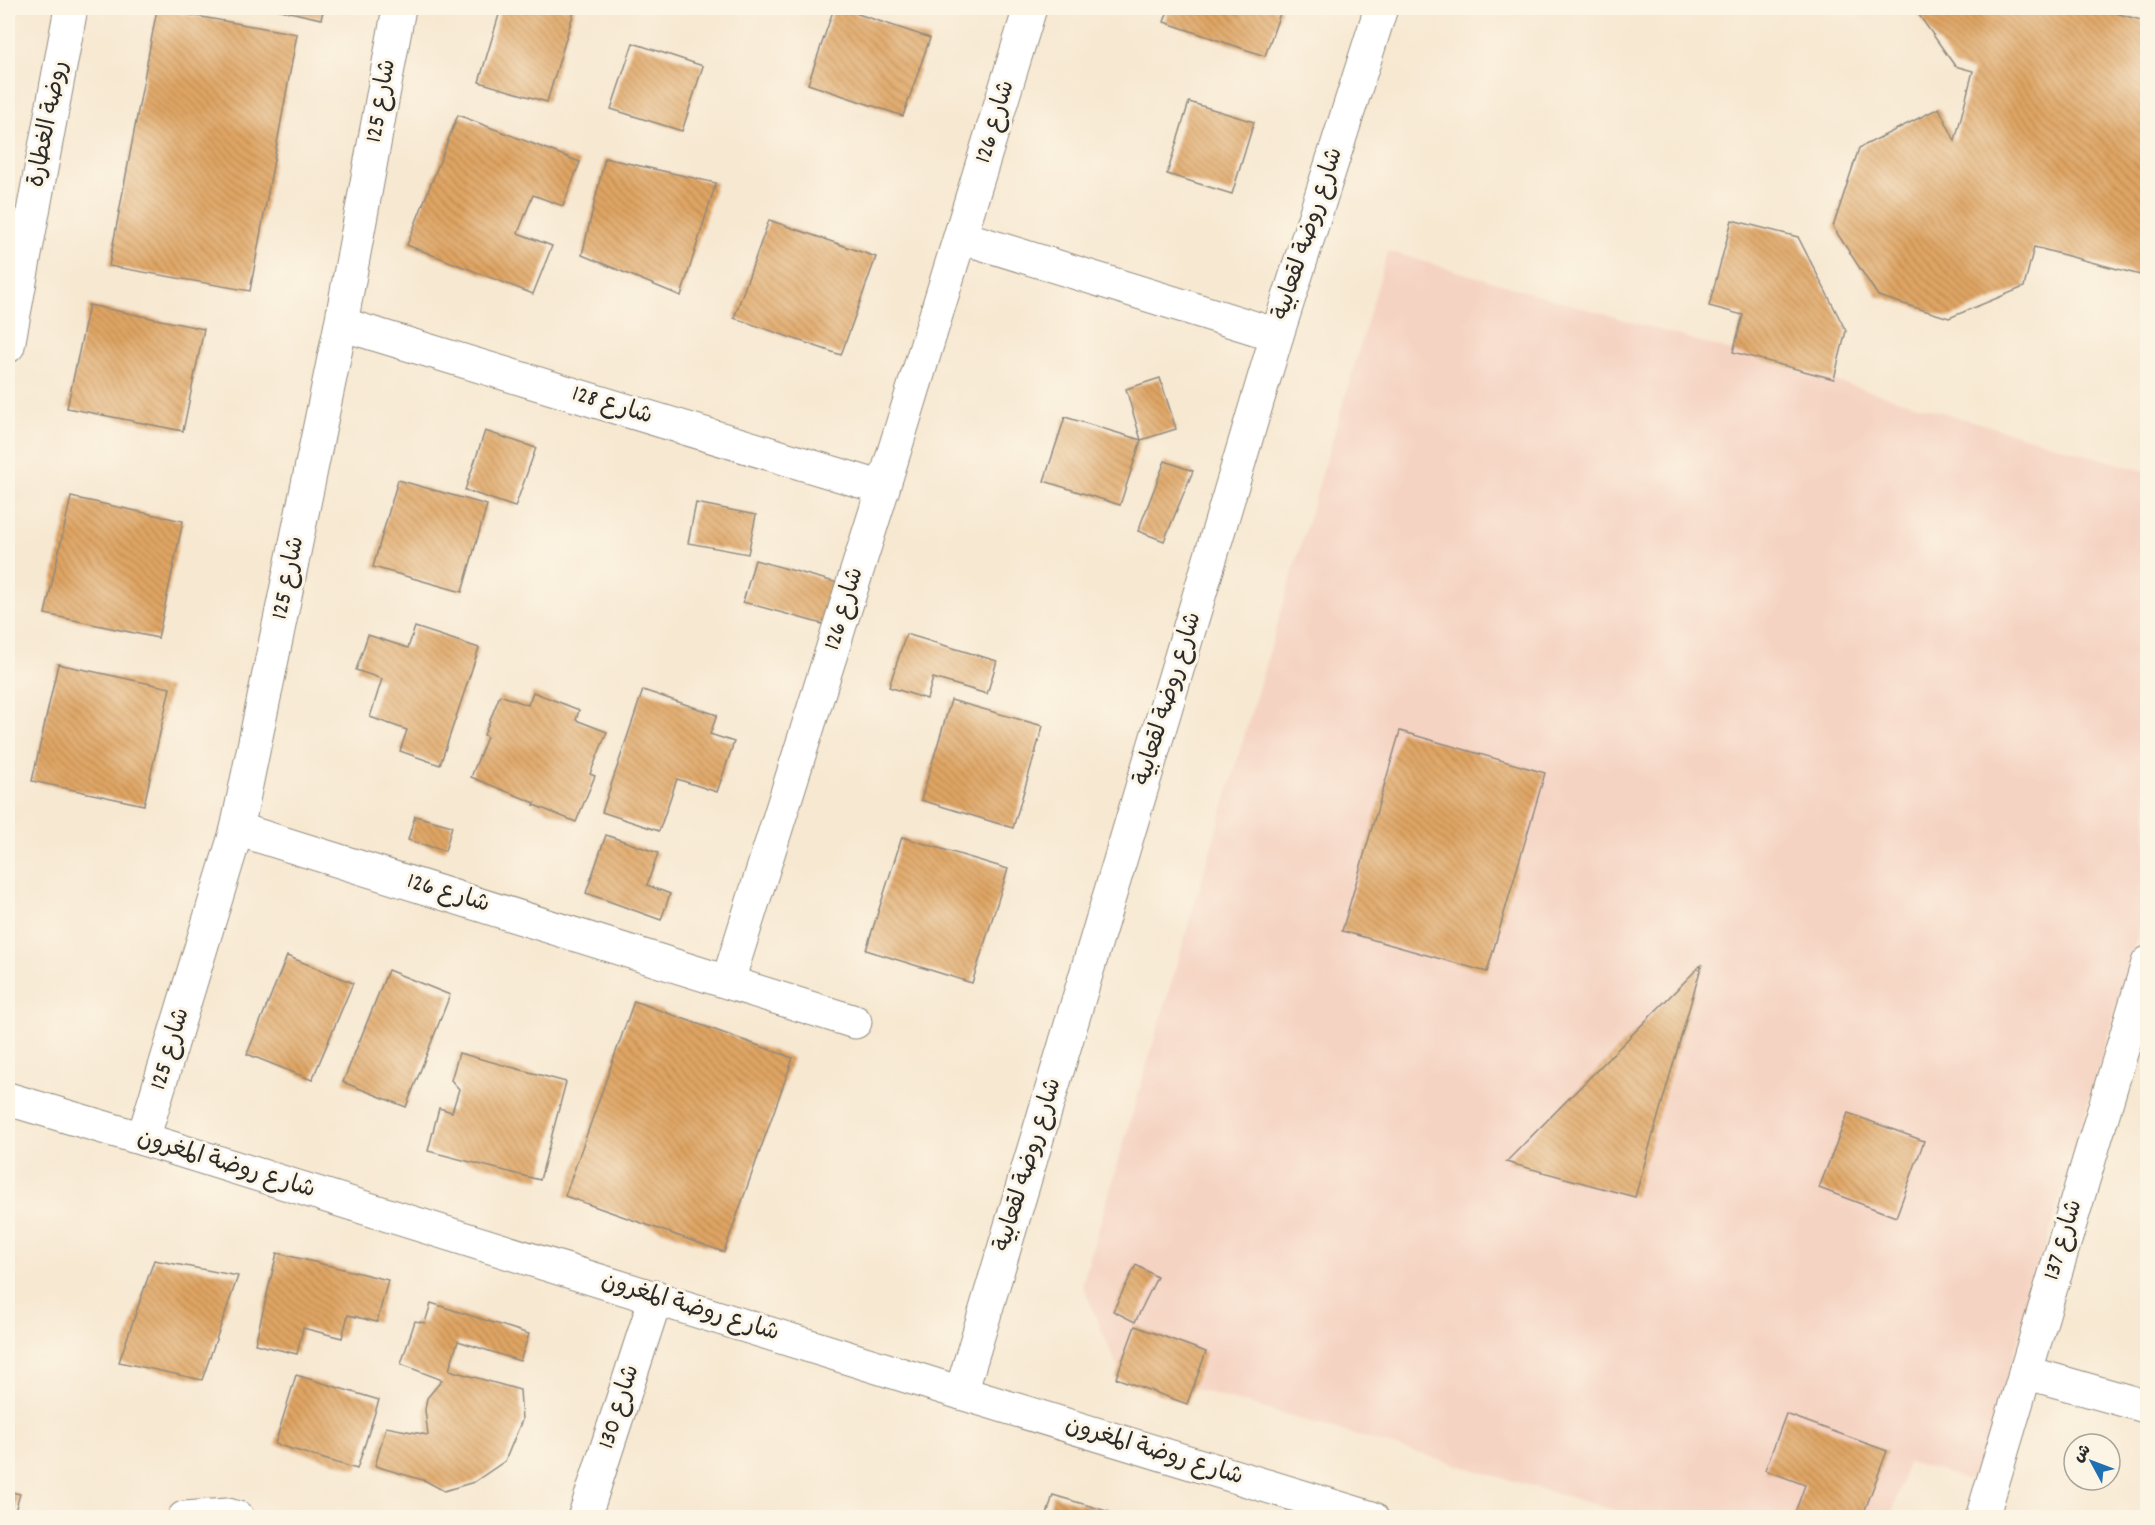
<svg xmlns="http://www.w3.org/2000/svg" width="2155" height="1525" font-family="Dekko,'Playpen Sans Arabic',sans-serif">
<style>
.built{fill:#f5d3c2}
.building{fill:url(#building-back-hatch)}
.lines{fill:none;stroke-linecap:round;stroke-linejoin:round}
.minor-casing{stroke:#918a7e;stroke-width:35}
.minor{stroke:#fff;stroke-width:33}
.labels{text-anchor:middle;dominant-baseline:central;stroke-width:6;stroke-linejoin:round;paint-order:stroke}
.street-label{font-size:24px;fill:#2b2b2b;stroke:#fcf5e5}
</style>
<defs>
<pattern id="building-back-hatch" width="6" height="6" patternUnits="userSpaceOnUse" patternTransform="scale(1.5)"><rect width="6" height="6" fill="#e0a563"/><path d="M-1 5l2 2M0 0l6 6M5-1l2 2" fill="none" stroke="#b68752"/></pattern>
</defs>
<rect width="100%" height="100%" fill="#fcf5e5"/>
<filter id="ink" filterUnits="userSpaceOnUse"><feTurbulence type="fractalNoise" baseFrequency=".0167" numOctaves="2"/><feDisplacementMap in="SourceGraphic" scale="12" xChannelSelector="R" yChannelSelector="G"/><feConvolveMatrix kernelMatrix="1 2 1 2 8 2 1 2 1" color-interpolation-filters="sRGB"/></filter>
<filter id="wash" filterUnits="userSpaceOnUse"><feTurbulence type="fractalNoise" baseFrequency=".008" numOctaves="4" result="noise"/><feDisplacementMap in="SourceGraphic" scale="24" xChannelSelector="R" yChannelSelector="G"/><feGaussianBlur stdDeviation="1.35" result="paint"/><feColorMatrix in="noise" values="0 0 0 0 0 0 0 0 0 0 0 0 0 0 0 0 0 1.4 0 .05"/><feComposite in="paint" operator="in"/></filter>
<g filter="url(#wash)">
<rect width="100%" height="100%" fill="#f7e8d1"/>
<polygon class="built" points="1388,251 2147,472 2147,904 1976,1482 1908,1462 1891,1517 1637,1517 1117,1366 1082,1284"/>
<g id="blocks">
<g class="building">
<polygon points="272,8 324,8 321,19"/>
<polygon points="501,8 575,8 547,102 479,82"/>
<polygon points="834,8 840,8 930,38 903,116 808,84"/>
<polygon points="1169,8 1282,8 1265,56 1164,22"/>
<polygon points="1914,8 2114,8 2112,12 2148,22 2148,277 2034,247 2024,287 1949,318 1878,296 1833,227 1859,148 1939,108 1955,141 1973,71 1955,66"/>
<polygon points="157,9 297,34 250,291 109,266"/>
<polygon points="633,43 703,66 682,131 611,109"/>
<polygon points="1189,102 1254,122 1232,194 1167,174"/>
<polygon points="458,115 580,162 563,206 533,195 518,233 552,246 533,294 407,245"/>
<polygon points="605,158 716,183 681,296 582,255"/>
<polygon points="769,220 876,257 841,355 734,318"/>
<polygon points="1732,220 1798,237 1846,331 1834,379 1733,352 1743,315 1709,306"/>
<polygon points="89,305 204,329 183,431 67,408"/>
<polygon points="1160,378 1176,429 1141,440 1126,389"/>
<polygon points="1065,417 1141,440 1120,505 1044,481"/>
<polygon points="485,431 536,448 515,507 465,490"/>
<polygon points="1165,461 1193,471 1164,541 1138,531"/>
<polygon points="398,480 487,505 462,592 373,567"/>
<polygon points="71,497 183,521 158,638 45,614"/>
<polygon points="696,503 756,515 748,554 688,543"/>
<polygon points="755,560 838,583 826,625 743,602"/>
<polygon points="415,627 479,648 440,765 400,751 407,730 370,717 382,679 356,670 368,635 408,648"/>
<polygon points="906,634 997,661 987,694 933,678 927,699 889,687"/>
<polygon points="58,664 170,688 144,805 32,781"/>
<polygon points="643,690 717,715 710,734 734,742 717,792 677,779 659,831 602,812"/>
<polygon points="533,692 579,710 576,720 607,732 590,774 595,776 576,822 534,805 535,803 471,777 487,737 484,735 500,695 528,705"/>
<polygon points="951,700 1043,726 1013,828 921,800"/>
<polygon points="1400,731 1545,773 1487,972 1342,931"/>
<polygon points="415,816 452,826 445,851 408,840"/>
<polygon points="606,835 658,853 647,885 670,894 661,920 586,893"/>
<polygon points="902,837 1008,869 972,983 866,950"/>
<polygon points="287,956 353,983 312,1080 247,1054"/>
<polygon points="1702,964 1635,1197 1506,1162"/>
<polygon points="388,970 450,995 406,1107 343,1082"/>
<polygon points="634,1001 793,1058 724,1252 565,1196"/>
<polygon points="459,1053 566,1082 540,1180 428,1151 439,1108 452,1112 459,1089 451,1080"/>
<polygon points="1848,1113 1924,1141 1896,1217 1819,1188"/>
<polygon points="277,1253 388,1280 377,1322 348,1315 342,1338 303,1328 297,1354 255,1344"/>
<polygon points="154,1260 238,1276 202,1380 119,1362"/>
<polygon points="1136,1265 1157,1277 1135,1322 1113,1311"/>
<polygon points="431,1303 529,1334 520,1361 458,1341 449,1370 520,1390 522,1420 505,1461 474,1482 444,1491 426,1481 375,1466 386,1427 428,1435 425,1410 427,1398 442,1380 401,1364 415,1321 425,1323"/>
<polygon points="1135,1326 1206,1352 1187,1404 1116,1378"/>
<polygon points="296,1375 379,1400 357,1469 275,1444"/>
<polygon points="1786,1414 1887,1451 1862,1518 1793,1518 1805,1485 1765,1470"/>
<polygon points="8,1491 20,1494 13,1518 8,1518"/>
<polygon points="1053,1495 1110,1512 1109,1518 1046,1518"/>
</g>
</g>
</g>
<g filter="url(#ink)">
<use href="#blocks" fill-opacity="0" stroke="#918a7e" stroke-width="1.5"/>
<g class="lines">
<defs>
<g id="minor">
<polyline points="961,237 1277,335"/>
<polyline points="341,324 883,488"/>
<polyline points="8,346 71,8"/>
<polyline points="237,829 855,1022"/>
<polyline points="728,981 883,488 1030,8"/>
<polyline points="8,1099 143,1139 961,1393 1372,1518"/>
<polyline points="143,1139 237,829 341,324 399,8"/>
<polyline points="2025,1372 2148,1407"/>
<polyline points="961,1393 1277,335 1381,8"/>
<polyline points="184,1518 228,1515 238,1518"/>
<polyline points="584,1518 656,1297"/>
<polyline points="1982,1518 2148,963"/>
</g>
</defs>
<use href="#minor" class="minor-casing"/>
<use href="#minor" class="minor"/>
</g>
</g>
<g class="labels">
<g class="street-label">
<text transform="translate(382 101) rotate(-80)">شارع 125</text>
<text transform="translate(996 122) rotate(-73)">شارع 126</text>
<text transform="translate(49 124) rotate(-79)">روضة الغطارة</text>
<text transform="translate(1309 234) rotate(-72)">شارع روضة لقعابية</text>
<text transform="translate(612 406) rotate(17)">شارع 128</text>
<text transform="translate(289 578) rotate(-78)">شارع 125</text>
<text transform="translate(845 609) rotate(-73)">شارع 126</text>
<text transform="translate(1169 699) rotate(-73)">شارع روضة لقعابية</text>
<text transform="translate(448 894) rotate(17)">شارع 126</text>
<text transform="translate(171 1049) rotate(-73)">شارع 125</text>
<text transform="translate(226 1165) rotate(17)">شارع روضة المغرون</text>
<text transform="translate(1029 1165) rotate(-73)">شارع روضة لقعابية</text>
<text transform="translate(2064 1240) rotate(-73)">شارع 137</text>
<text transform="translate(690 1308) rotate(17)">شارع روضة المغرون</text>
<text transform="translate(620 1407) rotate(-72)">شارع 130</text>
<text transform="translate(1154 1452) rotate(17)">شارع روضة المغرون</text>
</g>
</g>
<rect width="2155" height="1525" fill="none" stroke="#fcf5e5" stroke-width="30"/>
<g transform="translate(2092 1462) rotate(311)"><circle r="28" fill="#fcf5e5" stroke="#a8a49b" stroke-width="1.5"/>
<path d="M0-4.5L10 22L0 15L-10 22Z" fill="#1f6fb2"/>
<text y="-9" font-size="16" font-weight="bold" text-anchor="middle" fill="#2b2b2b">ش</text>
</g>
</svg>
